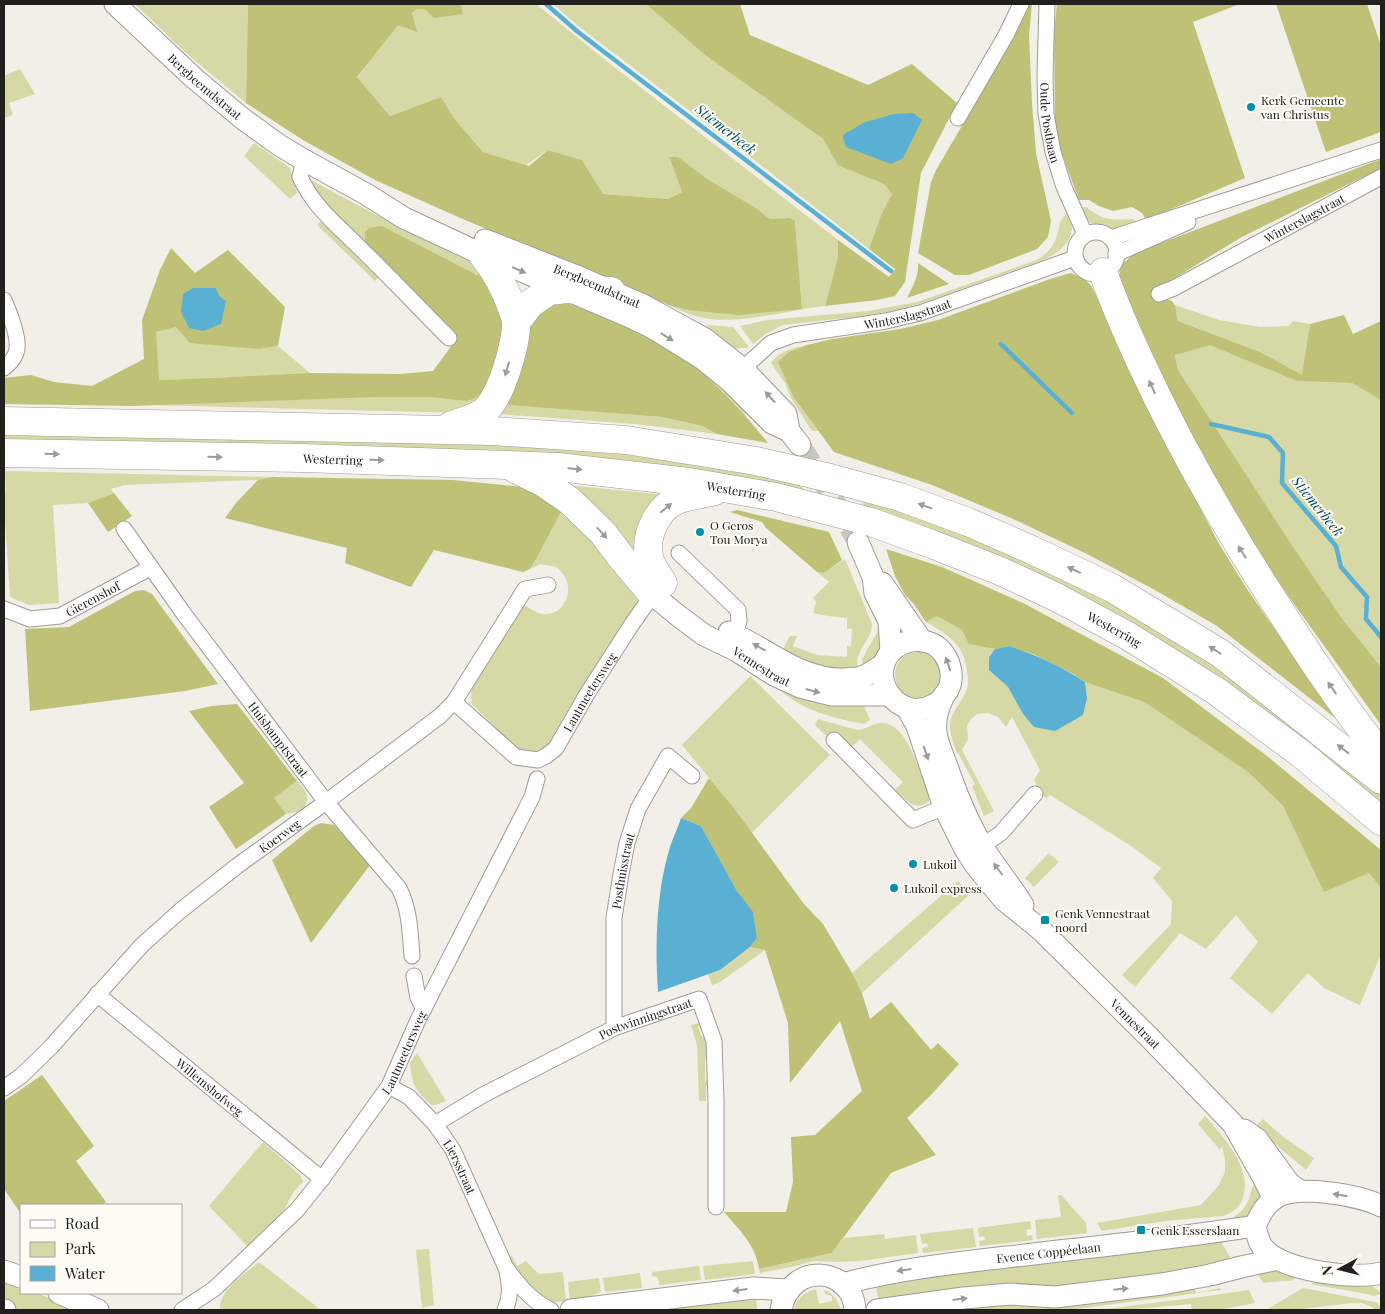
<svg xmlns="http://www.w3.org/2000/svg" width="1385" height="1314" font-family="'Playfair Display',serif">
<style>
.green{fill:#d6d9a5}
.forest{fill:#bec176}
.water{fill:#59b0d3}
.lines{fill:none;stroke-linecap:round;stroke-linejoin:round}
.stream{stroke:#59b0d3;stroke-width:4.5}
.secondary-tunnel{stroke:#c7c6bf;stroke-width:21;stroke-dasharray:21 11;stroke-linecap:butt}
.street-casing{stroke:#9f9c95;stroke-width:17}
.secondary-casing{stroke:#9f9c95;stroke-width:23}
.highway-casing{stroke:#9f9c95;stroke-width:29}
.street{stroke:#fff;stroke-width:15}
.secondary{stroke:#fff;stroke-width:21}
.highway{stroke:#fff;stroke-width:28}
.oneway{fill:#9b9b99}
.poi-dot{fill:#038eab;stroke:#fffcf5;stroke-width:2}
.labels{text-anchor:middle;dominant-baseline:central;stroke-width:4;stroke-linejoin:round;paint-order:stroke}
.street-label{font-size:12px;fill:#21201d;stroke:#fffcf5}
.poi-label{font-size:12px;fill:#21201d;stroke:#fffcf5;text-anchor:start}
.water-label{font-size:14px;font-style:italic;fill:#004f66;stroke:#fffcf5}
</style>
<rect width="100%" height="100%" fill="#f1efe7"/>
<g class="green">
<polygon points="135,4 248,4 246,103 187,54"/>
<path d="M461,4H536L609,63L838,240V257L825,306C788,310 739,325 704,318C693,316 682,311 671,306L688,310L802,309L795,221L790,218L770,219L756,208L669,157L682,192L668,199L603,194L582,160L548,150L526,165L483,152L454,118L441,97L390,116L357,78C368,64 402,14 416,9C424,7 453,13 463,14Z"/>
<polygon points="553,4 646,4 705,55 823,139 838,164 884,184 892,194 881,215 869,249 762,166 577,25"/>
<polygon points="20,69 35,94 9,103 13,115 4,118 4,76"/>
<polygon points="254,143 290,168 297,193 290,199 244,156"/>
<polygon points="307,178 414,235 481,267 505,314 498,379 463,413 149,405 379,397 427,397 467,401 484,278 471,272 365,244 320,201"/>
<path d="M1086,207C1104,221 1111,220 1132,219L1138,223L1115,232L1100,229L1089,221L1080,208Z"/>
<path d="M1068,213C1069,218 1072,224 1072,229C1070,245 1058,252 1046,259L922,303L897,310L863,316L783,325L767,333L753,344L740,326L768,320L868,311L917,302L1037,260C1045,255 1053,247 1056,239C1061,227 1057,221 1068,213Z"/>
<polygon points="321,221 378,278 375,281 317,225"/>
<path d="M557,296C607,315 661,336 703,370C719,382 733,398 747,412L744,414C737,405 728,397 720,389C672,344 619,323 559,300L551,303L543,309L530,327L523,365L509,405L662,417L702,426L717,434L635,424L497,414C503,402 514,386 517,372C525,339 521,314 557,296Z"/>
<polygon points="1175,305 1219,320 1260,327 1288,326 1293,321 1310,324 1302,376 1260,352 1178,321"/>
<polygon points="707,325 733,327 749,347 734,349 705,332"/>
<polygon points="176,327 259,349 278,346 310,373 212,378 158,380 156,332"/>
<polygon points="1210,344 1297,381 1352,383 1381,400 1381,667 1341,617 1292,545 1178,370 1175,354"/>
<path d="M807,345L789,352L794,398L818,431H812L791,398L785,383L771,363C781,350 791,349 807,345Z"/>
<polygon points="4,431 429,438 595,449 796,479 808,495 4,443"/>
<polygon points="5,471 272,477 258,480 124,485 111,489 114,493 88,503 53,505 59,603 29,605 10,597 4,504 6,490"/>
<polygon points="566,485 667,495 642,561"/>
<polygon points="860,494 908,509 1072,579 1206,658 1381,792 1381,804 1190,659 1122,616 1063,586 914,522 865,509"/>
<path d="M562,510L602,546L639,598L634,608L566,713L551,742L545,748L536,752L527,753L515,747L472,704L471,695L472,687L524,605C530,608 536,613 542,614C562,617 573,595 566,579C564,574 560,570 556,567L541,564L530,569Z"/>
<path d="M845,559L872,624C872,636 863,644 859,654C856,660 857,667 858,674H833L785,653L784,647L790,636H797L793,646L817,655L847,657V646H851L852,629H847V618L828,616L813,613L816,602L813,598L829,582L817,572L824,573Z"/>
<path d="M937,616L962,630L970,644L995,649L989,657V670L1008,687L1023,714L1087,698L1085,682L1144,702L1248,772L1283,806L1324,891L1369,873L1381,888V954L1360,1005L1324,988L1308,973L1272,1014L1230,978L1258,942L1236,915L1206,949L1180,933L1135,987L1122,975L1171,924L1172,901L1153,878L1161,868L1131,846L1050,795L1046,798L1042,795L1034,780L1040,770L1012,717L1006,727L998,717L988,713L977,714L971,719L967,726L968,739L962,750L994,811L984,816L972,786L975,784L958,753H957C954,744 949,733 950,723C952,711 961,703 966,692C969,686 968,677 967,670C963,643 948,635 926,622Z"/>
<polygon points="885,626 885,648 863,672 862,660 867,650 878,631"/>
<circle cx="918" cy="675" r="23"/>
<path d="M758,671L861,699L870,720L864,724C846,721 826,716 810,709C790,701 774,685 758,671Z"/>
<polygon points="750,676 830,755 752,833 734,808 682,745"/>
<path d="M818,719L857,730C867,729 874,722 883,723C908,724 923,780 931,800C915,813 908,801 895,790L903,782L860,739L852,747L838,734L831,741L815,725Z"/>
<path d="M297,781C306,791 312,798 302,811L286,814L274,798Z"/>
<polygon points="1049,853 1059,862 1034,887 1025,878"/>
<polygon points="958,881 970,894 862,993 852,973"/>
<polygon points="750,947 765,950 720,982 712,985 708,974 720,970"/>
<polygon points="702,1022 703,1025 698,1027 702,1037 707,1036 710,1058 705,1059 705,1081 711,1081 711,1086 706,1086 706,1101 699,1101 697,1045 691,1025"/>
<path d="M417,1053L446,1101L436,1105H432C415,1091 412,1085 410,1063Z"/>
<path d="M1205,1116C1223,1137 1253,1168 1243,1198C1239,1208 1233,1212 1223,1216L1165,1221L1102,1231L1097,1223L1201,1205L1219,1185L1225,1172V1159L1222,1146L1220,1150L1198,1124Z"/>
<polygon points="1263,1119 1282,1136 1314,1158 1306,1170 1269,1139 1257,1125"/>
<polygon points="263,1142 301,1176 303,1182 294,1191 280,1218 249,1248 209,1206"/>
<path d="M1255,1184L1261,1189C1259,1206 1256,1211 1242,1221L1229,1220C1238,1215 1245,1209 1249,1199C1251,1193 1250,1189 1255,1184Z"/>
<polygon points="1058,1195 1061,1195 1086,1223 1087,1233 1037,1239 1035,1220 1061,1217"/>
<polygon points="1030,1221 1031,1229 1026,1230 1027,1236 1032,1235 1033,1240 980,1246 979,1241 985,1240 984,1236 979,1237 978,1228"/>
<polygon points="973,1228 976,1247 923,1253 922,1248 928,1247 927,1243 922,1244 920,1234"/>
<polygon points="884,1234 885,1239 916,1235 918,1253 860,1261 839,1262 814,1261 791,1267 760,1273 759,1269 832,1253 844,1238"/>
<polygon points="1219,1238 1231,1259 1149,1276 1053,1286 1014,1284 883,1300 881,1298 878,1298 876,1283"/>
<polygon points="429,1249 434,1305 422,1308 416,1250"/>
<polygon points="512,1256 517,1266 526,1261 539,1274 563,1272 566,1301 548,1303 526,1287 508,1257"/>
<polygon points="753,1261 755,1274 705,1280 703,1266"/>
<path d="M259,1262L321,1310H220C219,1289 245,1274 259,1262Z"/>
<polygon points="699,1266 701,1280 659,1285 658,1277 652,1276 652,1272"/>
<polygon points="1267,1269 1303,1273 1291,1281 1282,1281 1263,1283 1256,1271"/>
<polygon points="640,1273 642,1288 605,1292 603,1278"/>
<polygon points="599,1278 601,1292 583,1299 570,1301 568,1282"/>
<polygon points="4,1279 21,1287 21,1293 36,1293 79,1310 21,1310 4,1304"/>
<polygon points="1321,1280 1371,1285 1381,1293 1381,1294 1374,1296 1367,1294 1310,1284"/>
<polygon points="1194,1288 1196,1293 1220,1288 1221,1290 1068,1310 949,1310 982,1306"/>
<polygon points="1303,1288 1375,1302 1381,1306 1381,1310 1376,1310 1372,1307 1362,1303 1352,1303 1293,1310 1266,1310"/>
<path d="M816,1289L819,1304L832,1301V1296L825,1294L824,1290C834,1293 838,1301 841,1310H794C796,1299 804,1292 816,1289Z"/>
<polygon points="1249,1290 1255,1303 1219,1310 1192,1310 1191,1304 1126,1310 1098,1310 1208,1296"/>
<polygon points="756,1296 757,1310 615,1310"/>
</g>
<g class="forest">
<polygon points="248,4 461,4 463,14 434,18 425,9 417,9 412,13 417,32 398,25 357,77 390,116 441,97 454,118 483,152 529,166 548,150 582,160 603,194 668,199 682,192 669,157 678,157 707,179 756,208 770,219 790,218 795,221 802,309 739,315 688,310 671,306 465,220 375,180 303,140 246,103"/>
<polygon points="646,4 740,4 750,35 868,85 912,64 957,103 921,173 905,282 895,296 877,300 825,306 838,257 838,240 889,277 895,269 869,249 881,215 892,194 884,184 838,165 823,139 705,55"/>
<path d="M1025,4H1032L1029,36L1032,104L1036,153L1051,221L1048,237L1037,249L969,275H955L918,253L931,182L936,170C968,116 1000,62 1025,4Z"/>
<polygon points="1057,4 1240,4 1193,22 1245,178 1146,220 1142,213 1132,207 1113,211 1099,206 1089,200 1079,200 1061,151 1055,126 1054,33"/>
<polygon points="1276,4 1367,4 1381,46 1381,132 1326,152"/>
<path d="M1381,159V168L1240,238L1152,292L1157,301C1176,296 1175,305 1178,321L1260,352L1302,375L1310,324L1344,315L1353,334L1381,321V400L1352,383L1297,381L1210,345L1175,355L1178,370L1292,545L1341,617L1381,667V725L1248,540L1167,392L1118,284L1121,265L1135,253Z"/>
<polygon points="382,226 471,272 484,278 501,312 503,346 486,389 475,398 467,401 427,397 379,397 132,406 4,404 4,378 31,375 54,382 92,386 144,359 142,320 160,270 171,248 195,273 228,250 285,307 278,346 259,349 190,343 176,327 156,332 159,380 212,378 310,373 400,374 433,371 455,341 456,333 365,244 365,232 369,228"/>
<path d="M918,263L949,284L907,298C913,286 919,276 918,263Z"/>
<polygon points="1071,273 1085,279 1092,287 1166,443 1219,544 1247,589 1303,670 1343,724 1217,626 1155,590 1087,554 1011,518 932,485 834,452 794,398 778,362 789,352 807,345 832,339 900,329 938,320 1050,279"/>
<path d="M559,300C609,319 661,338 702,373C727,394 748,418 768,443L717,434L702,426L662,417L508,405L523,365L530,327L543,309Z"/>
<polygon points="272,477 453,480 522,487 546,496 562,510 536,559 530,569 523,572 434,550 411,587 345,563 347,548 225,518 236,503 258,480"/>
<polygon points="114,493 132,516 108,532 88,503"/>
<polygon points="737,510 829,532 842,560 824,573 817,572 766,528 762,522 730,512"/>
<polygon points="886,549 942,567 1023,603 1163,678 1267,756 1381,850 1381,888 1369,873 1324,892 1283,806 1248,772 1144,702 1085,682 1073,674 1035,655 1009,646 995,649 969,644 962,630 937,616 926,622 913,603 905,595 895,576"/>
<polygon points="144,590 152,594 218,684 185,691 30,711 25,629 69,627 135,591"/>
<polygon points="237,704 297,781 274,798 286,814 236,849 209,807 244,783 189,711 212,706"/>
<path d="M709,778L734,808L804,904L823,924L852,973L862,993L870,1019L891,1002L931,1050L938,1043L959,1064L930,1096L907,1118L936,1155L891,1173L832,1253L759,1269C756,1245 739,1230 724,1212H786L793,1182L791,1137L815,1135L862,1091L840,1021L790,1083L788,1023L765,950L750,947L757,938L753,913L737,891L701,826L681,818L691,808Z"/>
<polygon points="321,823 334,825 370,865 311,943 272,860 314,826"/>
<polygon points="42,1075 94,1146 76,1161 106,1202 102,1205 21,1205 21,1214 4,1189 4,1101"/>
</g>
<g class="water">
<polygon points="913,113 922,120 903,158 891,164 846,147 843,138 843,135 865,122 894,114"/>
<polygon points="193,288 216,288 219,296 226,301 221,324 203,331 189,328 181,312 183,294"/>
<path d="M1009,646C1036,655 1061,666 1085,682L1087,698L1083,715L1055,731L1034,727L1023,714L1008,687L989,670V657L995,649Z"/>
<path d="M681,818L701,826L737,891L753,912L757,938L750,947L720,970L658,992C655,944 656,893 670,847C673,837 678,828 681,818Z"/>
</g>
<g class="lines">
<g class="stream">
<polyline points="546,4 578,32 891,271"/>
<polyline points="1001,344 1072,413"/>
<polyline points="1211,424 1269,437 1283,453 1282,483 1336,546 1341,567 1367,597 1366,619 1381,637"/>
</g>
<polyline class="secondary-tunnel" points="800,445 822,480 858,542"/>
<defs>
<g id="street">
<path id="s1" d="M1047,4L1045,75L1046,114L1053,152L1064,187L1085,234"/>
<polyline points="958,118 1006,35 1021,4"/>
<path d="M304,160L300,177C313,206 337,225 359,247C390,277 419,308 449,338"/>
<circle cx="1096" cy="253" r="21"/>
<polyline points="1111,238 1381,150"/>
<polyline points="1116,254 1188,222"/>
<path id="s2" d="M1159,294L1174,288L1381,177"/>
<path d="M4,300C9,312 21,340 16,353C14,359 9,364 4,368"/>
<path id="s3" d="M737,374L771,343L793,335L886,321L920,313L1075,258"/>
<path id="s4" d="M124,529L184,614L326,802L399,888C410,910 410,932 412,956"/>
<polyline points="679,553 738,610 739,621 735,634"/>
<path id="s5" d="M4,609L30,619L60,616L150,568"/>
<path id="s6" d="M454,702L516,757L538,760L546,756L556,748L587,694L632,624L656,590"/>
<polyline points="834,740 913,820 944,807"/>
<polyline points="982,846 1001,833 1035,794"/>
<polyline points="414,976 418,998 424,1009"/>
<path id="s7" d="M97,994L322,1179"/>
<path id="s8" d="M614,1028V918L621,874L627,843L638,809L668,756L692,776"/>
<path id="s9" d="M389,1086L409,1097L435,1124L453,1150L506,1268C519,1285 531,1301 551,1310"/>
<path id="s10" d="M4,1088L21,1076L50,1048L142,945L180,911L237,866L326,802L440,716L454,702L525,589L548,585"/>
<path id="s11" d="M435,1124L483,1095L614,1028L699,999L714,1041L716,1101V1207"/>
<path id="s12" d="M182,1310L214,1289L297,1210L322,1179L389,1086L418,1020L532,797L537,779"/>
<path d="M505,1310C511,1297 510,1286 507,1271"/>
</g>
<g id="secondary">
<path id="s13" d="M115,4L195,79L243,119L279,145L304,160L366,194L404,218L477,252L628,316L653,328L703,359L730,381L772,423L789,431"/>
<path id="s14" d="M485,240L574,275L643,305L705,339L743,369L786,414L789,431L800,445"/>
<polyline points="858,542 873,577 875,593 889,621 891,651"/>
<polyline points="882,583 922,641"/>
<path id="s15" d="M652,594L676,614L704,635L737,651L774,675L800,687L832,695H889"/>
<path d="M729,632C767,648 801,681 845,679C850,678 856,679 861,677C869,675 877,668 884,664"/>
<path d="M942,699C939,701 936,704 933,705C898,724 864,675 894,649C909,637 932,637 944,654C951,664 954,679 948,690C946,693 943,696 942,700C937,710 935,722 936,733C938,745 944,758 948,769C959,801 971,830 990,858C1001,874 1013,889 1023,905"/>
<path id="s16" d="M907,708L917,726L944,807L965,849L976,866L1004,900L1041,930L1148,1036L1233,1124L1263,1177L1274,1199"/>
<polyline points="1244,1130 1257,1139 1289,1183 1300,1191"/>
<path d="M1381,1206C1359,1195 1297,1184 1275,1198C1265,1205 1260,1215 1255,1226C1257,1235 1259,1245 1266,1251C1286,1271 1355,1280 1381,1273"/>
<polyline points="4,1271 21,1277"/>
<path id="s17" d="M842,1284C902,1268 964,1262 1025,1255C1102,1246 1179,1238 1255,1226"/>
<polyline points="59,1293 98,1310"/>
<polyline points="4,1310 5,1310"/>
<polyline points="571,1310 753,1288 789,1290"/>
<path d="M781,1310C790,1260 853,1267 855,1310"/>
<polyline points="877,1310 964,1298 1010,1294 1055,1297 1162,1284 1210,1275 1241,1267 1278,1259"/>
</g>
<g id="highway">
<path d="M1103,272C1114,303 1127,333 1141,363C1177,441 1219,515 1265,587C1302,645 1339,702 1381,755"/>
<polyline points="517,321 531,303 549,291 566,289 611,291"/>
<polyline points="4,421 493,431 626,440 756,461 830,478 900,497 968,522 1032,550 1112,588 1220,653 1381,780"/>
<path d="M450,426C460,422 473,419 482,413C500,403 517,342 516,322C516,318 514,314 513,311C506,290 496,271 482,254"/>
<path id="s18" d="M4,453L303,458L507,465L558,467L689,482L776,497L871,522L934,545L1000,571L1056,597L1128,636L1216,691L1300,753L1381,821"/>
<polyline points="515,469 544,483 570,501 603,533 621,557 652,594"/>
<path d="M663,583C659,577 654,570 651,563C642,542 655,509 677,500C689,496 702,494 715,491"/>
</g>
</defs>
<use href="#street" class="street-casing"/>
<use href="#secondary" class="secondary-casing"/>
<use href="#highway" class="highway-casing"/>
<use href="#street" class="street"/>
<use href="#secondary" class="secondary"/>
<use href="#highway" class="highway"/>
</g>
<defs><path id="oneway-solid" d="M-6-.8H1V-3.2L6.5 0L1 3.2V.8H-6Z" transform="scale(1.25)"/></defs>
<g class="oneway">
<use href="#oneway-solid" transform="translate(519 270) rotate(23)"/>
<use href="#oneway-solid" transform="translate(667 337) rotate(32)"/>
<use href="#oneway-solid" transform="translate(507 369) rotate(106)"/>
<use href="#oneway-solid" transform="translate(1152 387) rotate(-115)"/>
<use href="#oneway-solid" transform="translate(770 397) rotate(-133)"/>
<use href="#oneway-solid" transform="translate(52 454) rotate(1)"/>
<use href="#oneway-solid" transform="translate(215 457) rotate(1)"/>
<use href="#oneway-solid" transform="translate(377 460) rotate(2)"/>
<use href="#oneway-solid" transform="translate(575 469) rotate(5)"/>
<use href="#oneway-solid" transform="translate(925 506) rotate(-160)"/>
<use href="#oneway-solid" transform="translate(666 508) rotate(-40)"/>
<use href="#oneway-solid" transform="translate(602 533) rotate(48)"/>
<use href="#oneway-solid" transform="translate(1242 552) rotate(-123)"/>
<use href="#oneway-solid" transform="translate(1074 570) rotate(-155)"/>
<use href="#oneway-solid" transform="translate(759 647) rotate(-151)"/>
<use href="#oneway-solid" transform="translate(1215 650) rotate(-148)"/>
<use href="#oneway-solid" transform="translate(948 664) rotate(-108)"/>
<use href="#oneway-solid" transform="translate(1332 688) rotate(-125)"/>
<use href="#oneway-solid" transform="translate(813 691) rotate(15)"/>
<use href="#oneway-solid" transform="translate(1343 749) rotate(-142)"/>
<use href="#oneway-solid" transform="translate(926 753) rotate(71)"/>
<use href="#oneway-solid" transform="translate(998 869) rotate(-127)"/>
<use href="#oneway-solid" transform="translate(1340 1195) rotate(-171)"/>
<use href="#oneway-solid" transform="translate(904 1270) rotate(172)"/>
<use href="#oneway-solid" transform="translate(1121 1289) rotate(-6)"/>
<use href="#oneway-solid" transform="translate(740 1290) rotate(173)"/>
<use href="#oneway-solid" transform="translate(960 1299) rotate(-7)"/>
</g>
<g class="poi-dot">
<circle cx="1251" cy="107" r="5"/>
<circle cx="700" cy="532" r="5"/>
<circle cx="913" cy="864" r="5"/>
<circle cx="894" cy="888" r="5"/>
<rect x="1040" y="915" width="10" height="10" rx="2.5"/>
<rect x="1136" y="1225" width="10" height="10" rx="2.5"/>
</g>
<g class="labels">
<g class="street-label">
<text stroke="none"><textPath href="#s13" startOffset="122">Bergbeemdstraat</textPath></text>
<text stroke="none"><textPath href="#s1" startOffset="119">Oude Postbaan</textPath></text>
<text stroke="none"><textPath href="#s2" startOffset="164">Winterslagstraat</textPath></text>
<text stroke="none"><textPath href="#s14" startOffset="121">Bergbeemdstraat</textPath></text>
<text stroke="none"><textPath href="#s3" startOffset="186">Winterslagstraat</textPath></text>
<text stroke="none"><textPath href="#s18" startOffset="329">Westerring</textPath></text>
<text stroke="none"><textPath href="#s18" startOffset="734">Westerring</textPath></text>
<text stroke="none"><textPath href="#s5" startOffset="95">Gierenshof</textPath></text>
<text stroke="none"><textPath href="#s18" startOffset="1139">Westerring</textPath></text>
<text stroke="none"><textPath href="#s15" startOffset="132">Vennestraat</textPath></text>
<text stroke="none"><textPath href="#s6" startOffset="192">Lantmeetersweg</textPath></text>
<text stroke="none"><textPath href="#s4" startOffset="261">Huisbamptstraat</textPath></text>
<text stroke="none"><textPath href="#s10" startOffset="375">Koerweg</textPath></text>
<text stroke="none"><textPath href="#s8" startOffset="158">Posthuisstraat</textPath></text>
<text stroke="none"><textPath href="#s11" startOffset="236">Postwinningstraat</textPath></text>
<text stroke="none"><textPath href="#s16" startOffset="398">Vennestraat</textPath></text>
<text stroke="none"><textPath href="#s12" startOffset="344">Lantmeetersweg</textPath></text>
<text stroke="none"><textPath href="#s7" startOffset="146">Willemshofweg</textPath></text>
<text stroke="none"><textPath href="#s9" startOffset="110">Liersstraat</textPath></text>
<text stroke="none"><textPath href="#s17" startOffset="209">Evence Coppéelaan</textPath></text>
</g>
<g class="poi-label">
<text x="1261" y="100">Kerk Gemeente<tspan x="1261" dy="14">van Christus</tspan></text>
<text x="710" y="525">O Geros<tspan x="710" dy="14">Tou Morya</tspan></text>
<text x="923" y="864">Lukoil</text>
<text x="904" y="888">Lukoil express</text>
<text x="1055" y="913">Genk Vennestraat<tspan x="1055" dy="14">noord</tspan></text>
<text x="1151" y="1230">Genk Esserslaan</text>
</g>
<g class="water-label">
<text transform="translate(726 129) rotate(38)">Stiemerbeek</text>
<text transform="translate(1318 506) rotate(51)">Stiemerbeek</text>
</g>
</g>
<rect width="1385" height="1314" fill="none" stroke="#21201d" stroke-width="10"/>
<rect x="20" y="1204" width="162" height="90" fill="#fffcf5" stroke="#a6a49f"/>
<rect x="30" y="1220" width="25" height="8" fill="#ffffff" stroke="#a6a49f"/>
<text x="65" y="1229" font-size="15" fill="#21201d">Road</text>
<rect x="30" y="1242" width="25" height="15" fill="#d6d9a5" stroke="#a6a49f"/>
<text x="65" y="1254" font-size="15" fill="#21201d">Park</text>
<rect x="30" y="1266" width="25" height="15" fill="#59b0d3" stroke="#a6a49f"/>
<text x="65" y="1279" font-size="15" fill="#21201d">Water</text>
<g transform="translate(1340 1269) rotate(263)" stroke="#fffcf5" stroke-width="4" paint-order="stroke">
<path d="M0-4L9 19L0 12L-9 19Z" fill="#21201d"/>
<text y="-8" font-size="14" font-weight="bold" text-anchor="middle" fill="#21201d">N</text>
</g>
</svg>
